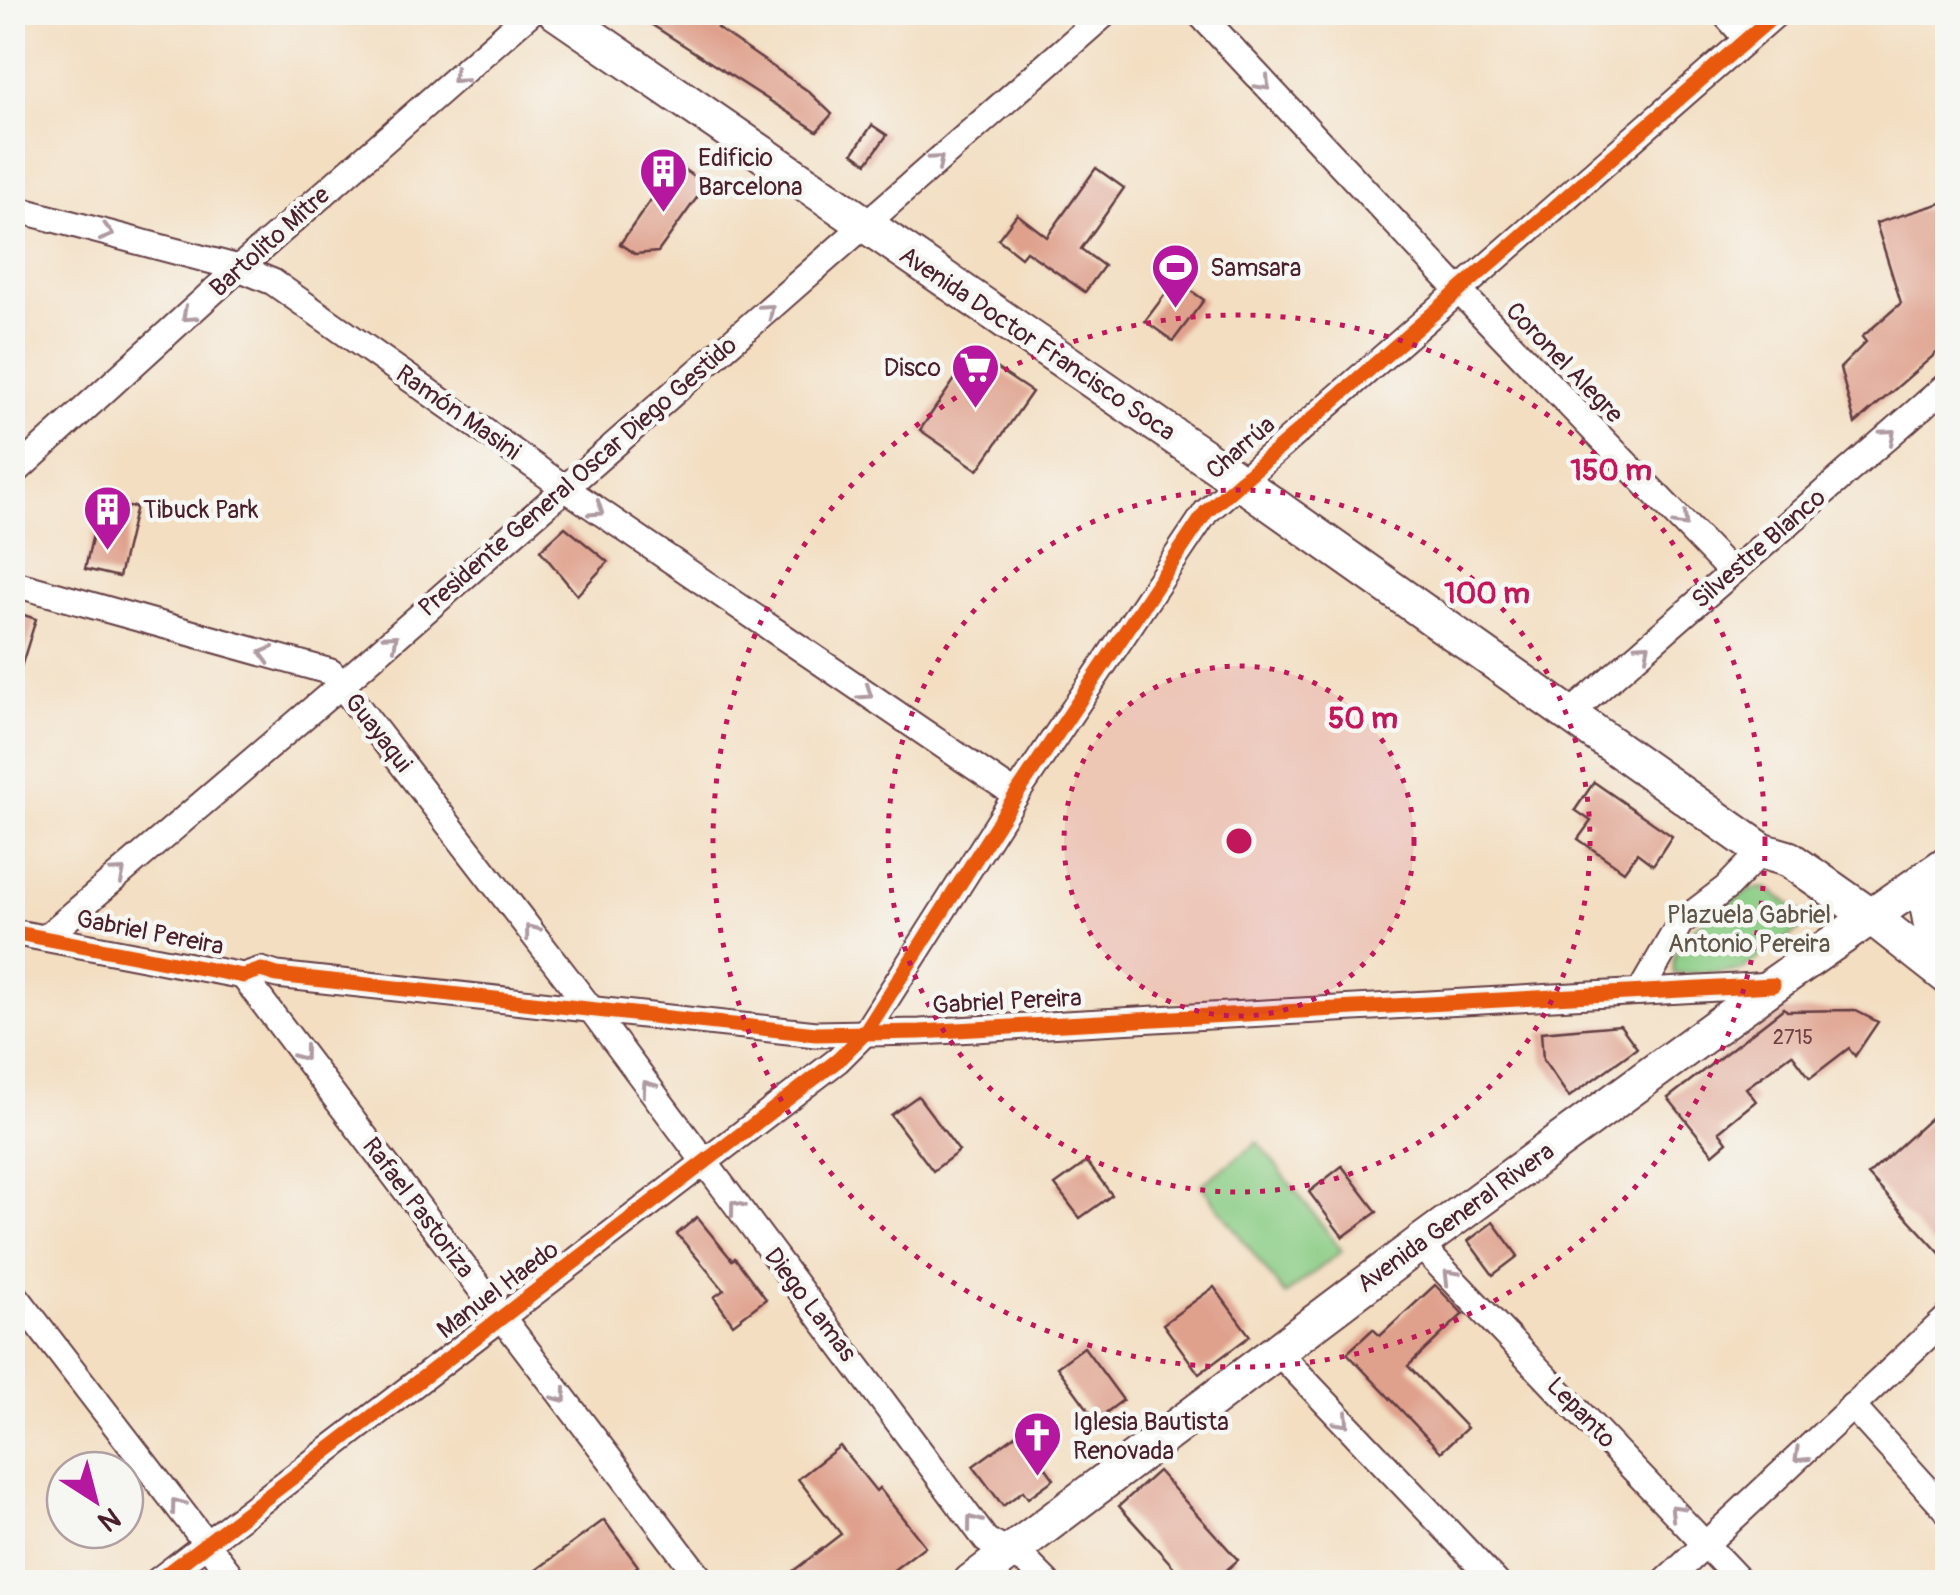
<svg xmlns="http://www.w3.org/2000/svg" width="1960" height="1595" font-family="Pangolin,sans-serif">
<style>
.green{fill:#8acc84;stroke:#6a7658;stroke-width:2.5}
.building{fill:#dfa08c}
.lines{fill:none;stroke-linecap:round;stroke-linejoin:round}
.street-casing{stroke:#633c42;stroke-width:29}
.secondary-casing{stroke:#633c42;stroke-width:39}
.street{stroke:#fff;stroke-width:25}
.secondary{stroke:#fff;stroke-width:35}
.cycleway-casing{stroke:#f6f6f2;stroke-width:21}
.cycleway{stroke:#e8590c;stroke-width:15}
.oneway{stroke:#ae9aa0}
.ring{fill:none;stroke:#c2185b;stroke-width:5;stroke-dasharray:5 10}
.labels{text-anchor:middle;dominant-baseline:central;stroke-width:9;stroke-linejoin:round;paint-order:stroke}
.number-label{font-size:20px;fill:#6f3f43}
.poi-label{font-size:25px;fill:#4a1f2b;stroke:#f6f6f2;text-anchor:start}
.street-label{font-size:25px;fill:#4a1f2b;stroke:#f6f6f2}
.park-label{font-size:25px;fill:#5d5346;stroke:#f6f6f2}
.centre{fill:#c2185b;stroke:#f6f6f2;stroke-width:5}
.ring-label{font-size:30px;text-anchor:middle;font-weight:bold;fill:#c2185b;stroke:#f6f6f2;stroke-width:9;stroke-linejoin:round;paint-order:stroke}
</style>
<rect width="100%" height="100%" fill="#f6f6f2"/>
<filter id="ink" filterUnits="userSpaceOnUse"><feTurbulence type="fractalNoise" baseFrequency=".01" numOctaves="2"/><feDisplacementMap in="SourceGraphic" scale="20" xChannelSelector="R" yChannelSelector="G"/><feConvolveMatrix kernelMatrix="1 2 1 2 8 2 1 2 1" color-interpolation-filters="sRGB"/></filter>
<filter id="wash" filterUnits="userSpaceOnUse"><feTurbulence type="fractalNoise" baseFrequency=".0048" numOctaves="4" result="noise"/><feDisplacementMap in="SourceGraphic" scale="40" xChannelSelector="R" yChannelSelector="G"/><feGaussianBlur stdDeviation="2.25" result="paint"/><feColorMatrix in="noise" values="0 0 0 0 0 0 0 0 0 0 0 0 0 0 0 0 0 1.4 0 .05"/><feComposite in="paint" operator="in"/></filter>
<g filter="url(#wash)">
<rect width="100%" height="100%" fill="#f3dec1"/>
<g class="green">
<path d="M1760,888L1769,889L1803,914V927L1740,971L1674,974C1666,934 1723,909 1751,889Z"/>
<polygon points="1258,1142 1342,1251 1285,1295 1201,1185"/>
</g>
<g id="blocks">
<g class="building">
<polygon points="632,12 735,12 717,28 808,91 832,114 817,131"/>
<polygon points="872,125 887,135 867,163 853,153"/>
<polygon points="676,164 706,185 658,252 635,254 620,244"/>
<polygon points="1096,168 1124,188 1081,249 1104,266 1085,292 1026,251 1021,257 998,239 1017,214 1047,237"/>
<polygon points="1948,201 1948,343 1855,424 1840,368 1866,342 1862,337 1901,303 1876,223"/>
<polygon points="1176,280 1204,300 1173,341 1145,321"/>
<polygon points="973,353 1032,392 978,470 920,430"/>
<polygon points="136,506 119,577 85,569 98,512"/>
<polygon points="565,527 608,562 577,595 540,550"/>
<polygon points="12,611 36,619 17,680 12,679"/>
<polygon points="1594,782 1672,836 1653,865 1637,853 1624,871 1578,839 1591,821 1575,810"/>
<polygon points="1784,1008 1787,1011 1854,1010 1878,1022 1855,1056 1849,1048 1810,1078 1792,1054 1746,1088 1756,1101 1719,1131 1727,1142 1713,1154 1668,1098"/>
<polygon points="1620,1025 1637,1048 1569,1097 1543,1060 1541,1032"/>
<polygon points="918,1096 959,1151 933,1171 891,1115"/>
<polygon points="1948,1102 1948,1262 1868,1175"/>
<polygon points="1087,1162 1112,1195 1080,1218 1055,1185"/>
<polygon points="1342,1166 1377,1212 1343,1237 1309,1192"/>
<polygon points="697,1217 732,1260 735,1258 766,1299 733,1324 714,1297 724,1290 677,1234"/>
<polygon points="1493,1222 1518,1256 1493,1275 1468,1241"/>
<polygon points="1435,1285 1463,1314 1408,1366 1467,1428 1441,1452 1347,1353 1373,1329 1380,1336"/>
<polygon points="1214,1287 1250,1336 1199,1374 1163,1324"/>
<polygon points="1084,1347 1123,1400 1096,1420 1057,1367"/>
<polygon points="1020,1432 1054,1479 1028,1498 1023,1491 1003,1506 973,1466"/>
<polygon points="840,1446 876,1491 879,1488 925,1546 878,1582 779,1582 841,1534 798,1479"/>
<polygon points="1158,1471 1238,1560 1213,1582 1187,1582 1119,1506"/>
<polygon points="604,1520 638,1566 617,1582 520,1582"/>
</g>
</g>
</g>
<g filter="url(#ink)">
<use href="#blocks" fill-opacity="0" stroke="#633c42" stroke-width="2.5"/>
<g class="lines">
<defs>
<g id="street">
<polyline points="1198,12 1461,293 1731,572"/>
<polyline points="1723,12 1747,39"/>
<polyline points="12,208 239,268 273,282 565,488 1016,795"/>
<polyline points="12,475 239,268 531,12"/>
<polyline points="12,583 331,672 590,1008 986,1540 1029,1564 1047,1582"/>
<polyline points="1571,713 1948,384"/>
<polyline points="12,932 243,976 261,970 277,975 816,1034 920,1032 1773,985"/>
<polyline points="45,938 341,685 1107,12"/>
<polyline points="243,976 703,1582"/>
<polyline points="1640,992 1680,923 1726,888 1762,851"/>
<polyline points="1419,1244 1741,1582"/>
<polyline points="12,1291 236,1582"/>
<polyline points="1276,1350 1496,1582"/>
<polyline points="1852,1406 1948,1512"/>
<polyline points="156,1582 838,1060 865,1033 1016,795 1206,512 1778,12"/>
<polyline points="1665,1582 1948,1317"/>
</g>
<g id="secondary">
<polyline points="556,12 1239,481 1762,851 1789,859 1873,918 1948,977"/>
<polyline points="1930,876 1928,906 1939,968"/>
<polyline points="971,1582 1419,1244 1773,985 1948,863"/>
</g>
</defs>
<use href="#street" class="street-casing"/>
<use href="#secondary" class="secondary-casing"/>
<use href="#street" class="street"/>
<use href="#secondary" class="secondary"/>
<defs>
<g id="cycleway">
<polyline points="12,932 243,976 261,970 277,975 816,1034 920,1032 1773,985"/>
<polyline points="156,1582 838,1060 865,1033 1016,795 1206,512 1778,12"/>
</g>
</defs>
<use href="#cycleway" class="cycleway-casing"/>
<use href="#cycleway" class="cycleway"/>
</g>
<defs><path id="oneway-chevron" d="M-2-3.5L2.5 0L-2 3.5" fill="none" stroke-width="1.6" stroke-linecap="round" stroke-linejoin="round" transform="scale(2.5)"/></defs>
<g class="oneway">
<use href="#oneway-chevron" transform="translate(458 77) rotate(139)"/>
<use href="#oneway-chevron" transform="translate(1264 84) rotate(47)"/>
<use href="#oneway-chevron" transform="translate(937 161) rotate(-41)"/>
<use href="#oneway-chevron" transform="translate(107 233) rotate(15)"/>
<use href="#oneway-chevron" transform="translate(768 310) rotate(-41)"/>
<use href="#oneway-chevron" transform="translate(188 315) rotate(138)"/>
<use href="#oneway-chevron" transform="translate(1889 435) rotate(-41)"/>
<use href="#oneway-chevron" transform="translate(597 510) rotate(34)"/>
<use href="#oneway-chevron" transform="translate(1682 521) rotate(46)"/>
<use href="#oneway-chevron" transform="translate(392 640) rotate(-41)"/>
<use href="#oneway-chevron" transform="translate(1644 649) rotate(-41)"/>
<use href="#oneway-chevron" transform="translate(266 654) rotate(-164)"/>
<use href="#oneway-chevron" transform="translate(866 693) rotate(34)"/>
<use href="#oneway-chevron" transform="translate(119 874) rotate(-41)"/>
<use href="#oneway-chevron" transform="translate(531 931) rotate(-128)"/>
<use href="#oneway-chevron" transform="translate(302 1054) rotate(53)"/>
<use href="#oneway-chevron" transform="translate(648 1087) rotate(-126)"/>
<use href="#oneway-chevron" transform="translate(736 1207) rotate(-127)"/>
<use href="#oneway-chevron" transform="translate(1450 1276) rotate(-134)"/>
<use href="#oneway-chevron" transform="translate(561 1396) rotate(53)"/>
<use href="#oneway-chevron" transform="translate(1343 1421) rotate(47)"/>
<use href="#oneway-chevron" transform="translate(1800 1456) rotate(137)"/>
<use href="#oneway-chevron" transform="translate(177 1505) rotate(-127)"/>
<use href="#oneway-chevron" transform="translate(1676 1511) rotate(-134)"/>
<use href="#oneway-chevron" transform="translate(973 1522) rotate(-127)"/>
</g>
</g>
<circle cx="1239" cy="841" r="175" fill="#c2185b" fill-opacity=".12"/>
<g class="ring">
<circle cx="1239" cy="841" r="175"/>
<circle cx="1239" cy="841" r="351"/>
<circle cx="1239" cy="841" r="526"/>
</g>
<defs>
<symbol id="building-pin" viewBox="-11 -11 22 30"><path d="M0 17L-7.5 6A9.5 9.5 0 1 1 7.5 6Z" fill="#b5179e" stroke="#f6f6f2"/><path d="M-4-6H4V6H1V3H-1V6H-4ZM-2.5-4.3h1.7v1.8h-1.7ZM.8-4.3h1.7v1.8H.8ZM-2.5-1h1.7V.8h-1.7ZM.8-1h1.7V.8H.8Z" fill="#fff"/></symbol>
<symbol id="stadium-pin" viewBox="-11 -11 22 30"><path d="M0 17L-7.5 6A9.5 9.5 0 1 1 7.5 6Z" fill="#b5179e" stroke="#f6f6f2"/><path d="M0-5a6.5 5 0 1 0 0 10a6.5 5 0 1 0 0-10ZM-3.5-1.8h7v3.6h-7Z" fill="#fff"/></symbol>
<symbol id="supermarket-pin" viewBox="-11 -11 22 30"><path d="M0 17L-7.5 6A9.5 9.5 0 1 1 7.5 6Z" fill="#b5179e" stroke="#f6f6f2"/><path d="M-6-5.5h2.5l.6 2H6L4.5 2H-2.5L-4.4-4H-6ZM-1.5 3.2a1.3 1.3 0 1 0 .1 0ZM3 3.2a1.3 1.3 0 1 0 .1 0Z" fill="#fff"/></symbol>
<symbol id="church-pin" viewBox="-11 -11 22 30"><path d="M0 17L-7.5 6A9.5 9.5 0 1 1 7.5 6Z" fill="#b5179e" stroke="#f6f6f2"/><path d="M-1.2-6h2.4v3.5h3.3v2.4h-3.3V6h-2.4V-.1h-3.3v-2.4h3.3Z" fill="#fff"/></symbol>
</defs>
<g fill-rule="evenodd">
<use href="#building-pin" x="636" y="144" width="55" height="75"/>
<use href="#stadium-pin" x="1148" y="240" width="55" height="75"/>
<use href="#supermarket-pin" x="948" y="340" width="55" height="75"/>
<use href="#building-pin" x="80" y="482" width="55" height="75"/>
<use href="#church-pin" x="1010" y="1408" width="55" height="75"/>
</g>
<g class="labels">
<g class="number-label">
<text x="1793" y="1037">2715</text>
</g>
<g class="poi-label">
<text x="698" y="158">Edificio<tspan x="698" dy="29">Barcelona</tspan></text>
<text x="1210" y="268">Samsara</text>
<text x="941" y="368" text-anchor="end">Disco</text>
<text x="143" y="510">Tibuck Park</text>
<text x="1073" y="1422">Iglesia Bautista<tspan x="1073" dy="29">Renovada</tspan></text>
</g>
<g class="street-label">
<text transform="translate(270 242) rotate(-42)">Bartolito Mitre</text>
<text transform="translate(1037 344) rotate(34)">Avenida Doctor Francisco Soca</text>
<text transform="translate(1564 363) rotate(46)">Coronel Alegre</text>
<text transform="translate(458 413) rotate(35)">Ramón Masini</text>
<text transform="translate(1241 448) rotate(-41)">Charrúa</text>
<text transform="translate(578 477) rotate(-41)">Presidente General Oscar Diego Gestido</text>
<text transform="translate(1759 549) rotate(-41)">Silvestre Blanco</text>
<text transform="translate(378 733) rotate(52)">Guayaqui</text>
<text transform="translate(150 933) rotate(11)">Gabriel Pereira</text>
<text transform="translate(1007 1002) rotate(-3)">Gabriel Pereira</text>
<text transform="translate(418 1208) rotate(53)">Rafael Pastoriza</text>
<text transform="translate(1456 1218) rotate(-36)">Avenida General Rivera</text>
<text transform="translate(498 1290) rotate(-37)">Manuel Haedo</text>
<text transform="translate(810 1305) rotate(53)">Diego Lamas</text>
<text transform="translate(1581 1413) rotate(46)">Lepanto</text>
</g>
<g class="park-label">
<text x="1749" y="915">Plazuela Gabriel<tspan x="1749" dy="29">Antonio Pereira</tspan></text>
</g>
</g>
<circle cx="1239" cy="841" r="15" class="centre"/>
<g class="ring-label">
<text x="1611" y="480">150 m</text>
<text x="1487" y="603">100 m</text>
<text x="1363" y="728">50 m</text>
</g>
<rect width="1960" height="1595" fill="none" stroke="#f6f6f2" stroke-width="50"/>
<g transform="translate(95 1500) rotate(144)"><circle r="48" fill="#f6f6f2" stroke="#b1a0a2" stroke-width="2.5"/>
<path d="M0-8L18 38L0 25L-18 38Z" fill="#b5179e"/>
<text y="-15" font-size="28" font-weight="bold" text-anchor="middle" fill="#4a1f2b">N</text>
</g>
</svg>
